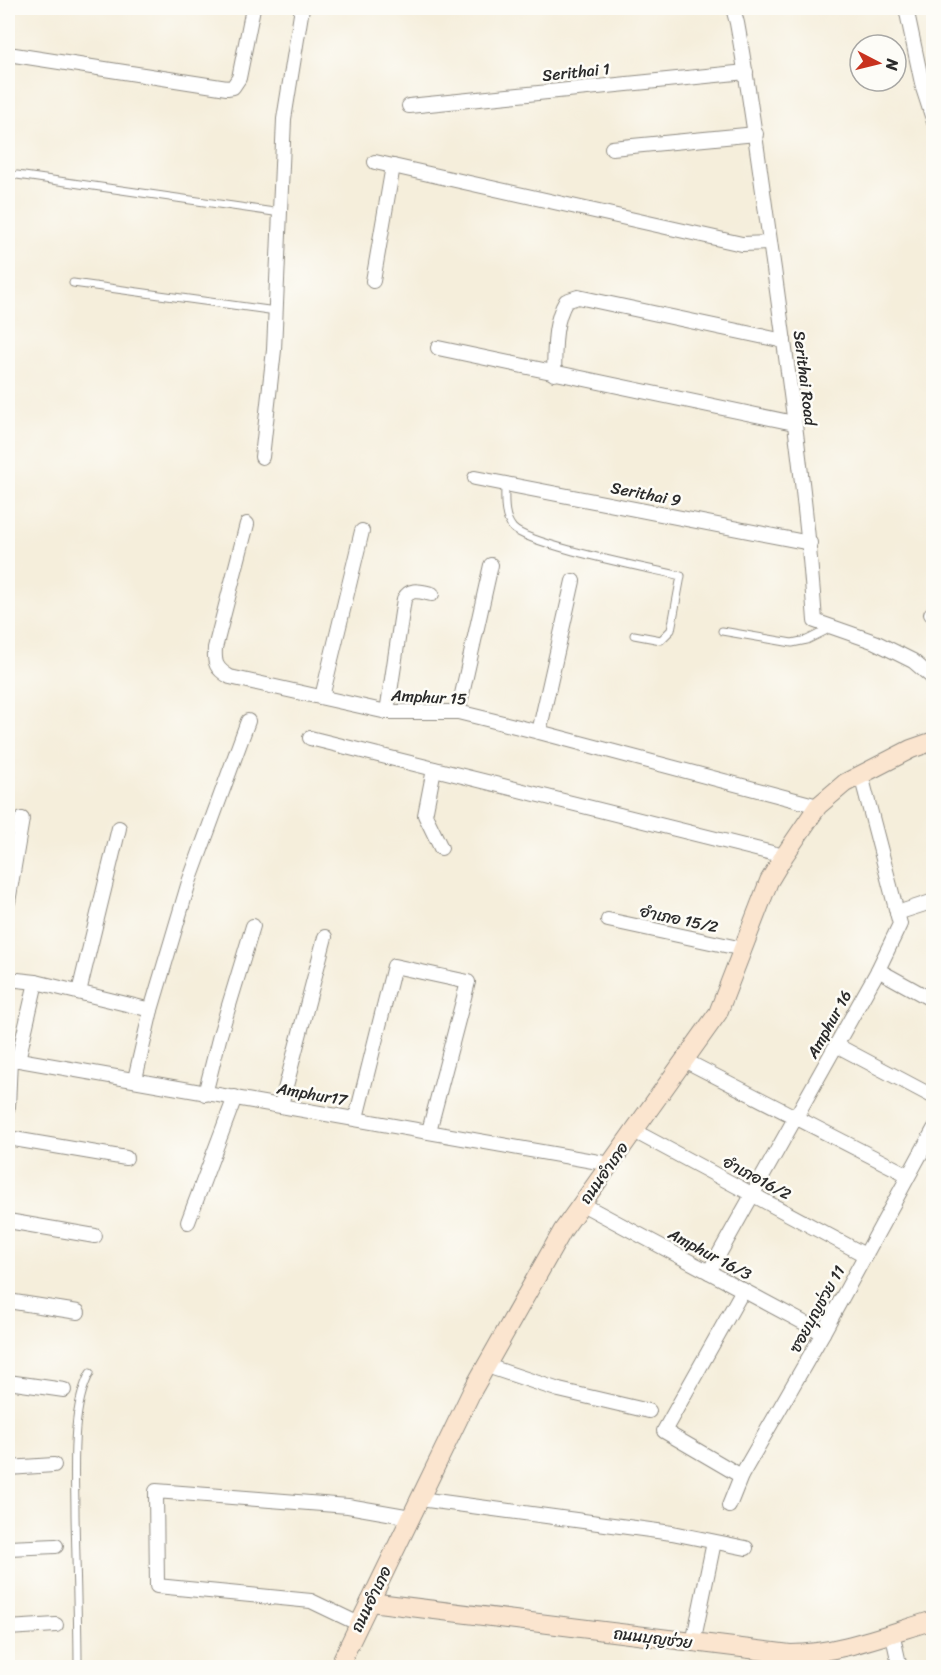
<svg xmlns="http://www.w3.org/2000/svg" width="941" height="1675" font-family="Sriracha,'Playpen Sans Thai',sans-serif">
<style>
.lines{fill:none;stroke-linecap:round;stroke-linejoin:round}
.lane-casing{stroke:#908c83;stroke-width:9}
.street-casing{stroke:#908c83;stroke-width:16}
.secondary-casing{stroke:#908c83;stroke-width:20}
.lane{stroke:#fff;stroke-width:7}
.street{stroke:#fff;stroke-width:14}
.secondary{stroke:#fbe5cf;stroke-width:18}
.labels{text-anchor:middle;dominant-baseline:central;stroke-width:5;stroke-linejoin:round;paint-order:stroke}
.street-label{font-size:16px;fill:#2b2b2b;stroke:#fdfcf7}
</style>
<rect width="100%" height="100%" fill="#fdfcf7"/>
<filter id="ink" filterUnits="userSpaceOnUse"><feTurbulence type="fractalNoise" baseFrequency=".0167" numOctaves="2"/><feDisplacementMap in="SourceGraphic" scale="12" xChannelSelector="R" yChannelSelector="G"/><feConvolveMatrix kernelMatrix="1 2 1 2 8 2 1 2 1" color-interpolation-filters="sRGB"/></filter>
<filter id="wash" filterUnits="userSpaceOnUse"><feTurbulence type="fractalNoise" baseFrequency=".008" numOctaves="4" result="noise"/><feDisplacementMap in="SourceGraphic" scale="24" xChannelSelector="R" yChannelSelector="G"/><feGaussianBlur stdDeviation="1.35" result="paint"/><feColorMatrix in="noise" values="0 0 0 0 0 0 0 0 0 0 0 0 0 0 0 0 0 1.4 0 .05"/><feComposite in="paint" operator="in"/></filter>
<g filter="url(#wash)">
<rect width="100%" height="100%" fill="#f5eedb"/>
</g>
<g filter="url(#ink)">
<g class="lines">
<defs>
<g id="lane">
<polyline points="17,175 281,213"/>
<polyline points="73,283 276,311"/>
<path d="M505,484C505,498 503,517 513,528C529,545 652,569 681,576L671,630L661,640L634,635"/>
<polyline points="722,631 792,643 807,640 831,628"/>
<path d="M78,1668C78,1616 76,1566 75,1515C75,1474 70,1409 90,1373"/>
</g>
<g id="street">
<path d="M733,8L737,23C752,105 762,187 774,269C790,386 807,503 815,621L875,642L913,661L934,679"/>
<polyline points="906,8 923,88 934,122"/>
<polyline points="8,54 227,88 233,87 239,78 253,8"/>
<polyline points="409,106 746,72"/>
<polyline points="612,148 756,134"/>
<polyline points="375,162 742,244 770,243"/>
<polyline points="373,281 393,166"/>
<polyline points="438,348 794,423"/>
<path d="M554,374C555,349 553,323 566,301L578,297L784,341"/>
<polyline points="262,457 274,350 284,119 302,8"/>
<polyline points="475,478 810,543"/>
<path d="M247,524L215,648C214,663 216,669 230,677L387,712H458L539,732L818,806"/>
<polyline points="931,614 934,613"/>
<polyline points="322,697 362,531"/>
<path d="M387,712L404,599C410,587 421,592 432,594"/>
<polyline points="458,712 491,565"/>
<polyline points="539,732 573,581"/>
<polyline points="310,738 784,856"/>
<polyline points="434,769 425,815 441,848"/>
<polyline points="8,902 22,819"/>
<polyline points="897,913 934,901"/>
<polyline points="608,920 743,949"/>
<polyline points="878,970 934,1001"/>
<polyline points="8,979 36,982 151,1010"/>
<polyline points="79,992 119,828"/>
<polyline points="836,1045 934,1097"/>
<polyline points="8,1058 610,1164"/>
<polyline points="18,1060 36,982"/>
<polyline points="684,1060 908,1175"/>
<polyline points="135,1079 151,1010 189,882 248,721"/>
<polyline points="205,1094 220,1035 253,926"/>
<polyline points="281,1105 325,937"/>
<polyline points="8,1107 10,1059"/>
<polyline points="356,1118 394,966 468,982 429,1131"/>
<polyline points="634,1131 865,1255"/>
<polyline points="8,1138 126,1158"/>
<polyline points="582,1204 823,1333"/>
<polyline points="8,1221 95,1236"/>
<polyline points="188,1222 235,1097"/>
<polyline points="709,1272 876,974 900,924 861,775"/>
<polyline points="8,1301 78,1312"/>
<polyline points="487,1366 559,1390 649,1411"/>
<polyline points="8,1382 64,1390"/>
<polyline points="8,1468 54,1465"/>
<polyline points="741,1476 664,1431 743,1290"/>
<polyline points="420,1499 672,1533 746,1548"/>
<polyline points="729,1506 741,1476 823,1333 934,1129"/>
<polyline points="8,1548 56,1546"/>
<polyline points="359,1624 311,1601 157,1586 156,1491 348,1506 411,1517"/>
<polyline points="8,1628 56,1625"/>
<polyline points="892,1632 900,1668"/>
<polyline points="693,1643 714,1542"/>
</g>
<g id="secondary">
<path d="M370,1602L790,1654C838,1654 887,1634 934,1620"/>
<polyline points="338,1668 472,1391 563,1230 718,1013 769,881 784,856 818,806 845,783 911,749 934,741"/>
</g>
</defs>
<use href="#lane" class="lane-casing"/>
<use href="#street" class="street-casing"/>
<use href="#secondary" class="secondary-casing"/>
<use href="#lane" class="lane"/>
<use href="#street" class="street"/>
<use href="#secondary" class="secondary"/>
</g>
</g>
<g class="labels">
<g class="street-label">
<text transform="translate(576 72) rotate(-6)">Serithai 1</text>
<text transform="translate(805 378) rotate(83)">Serithai Road</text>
<text transform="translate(646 494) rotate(11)">Serithai 9</text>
<text transform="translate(429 697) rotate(3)">Amphur 15</text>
<text transform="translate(679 919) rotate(12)">อำเภอ 15/2</text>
<text transform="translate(829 1024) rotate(-61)">Amphur 16</text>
<text transform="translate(312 1094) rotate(10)">Amphur17</text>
<text transform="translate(604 1173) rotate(-55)">ถนนอำเภอ</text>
<text transform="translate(757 1178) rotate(28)">อำเภอ16/2</text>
<text transform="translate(710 1254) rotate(28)">Amphur 16/3</text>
<text transform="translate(817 1309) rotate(-61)">ซอยบุญช่วย 11</text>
<text transform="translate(371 1599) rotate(-64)">ถนนอำเภอ</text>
<text transform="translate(653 1638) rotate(7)">ถนนบุญช่วย</text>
</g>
</g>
<rect width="941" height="1675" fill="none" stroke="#fdfcf7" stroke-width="30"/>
<g transform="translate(878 63) rotate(97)"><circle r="28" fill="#fdfcf7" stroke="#a9a8a5" stroke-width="1.5"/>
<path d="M0-4.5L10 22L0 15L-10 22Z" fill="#c8321e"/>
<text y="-9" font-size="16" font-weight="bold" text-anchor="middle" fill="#2b2b2b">N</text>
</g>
</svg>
